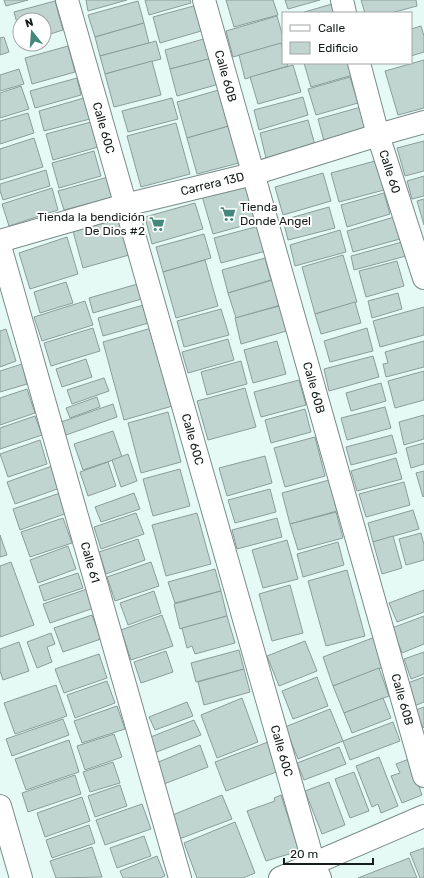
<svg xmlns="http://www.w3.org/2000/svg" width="424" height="878" font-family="Rubik,sans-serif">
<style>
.building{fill:#c1d5d0;stroke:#8b9d99}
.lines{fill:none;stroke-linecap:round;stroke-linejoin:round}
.street-casing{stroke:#7a8c88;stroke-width:24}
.street{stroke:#fff;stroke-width:22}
.labels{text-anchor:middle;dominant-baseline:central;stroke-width:4;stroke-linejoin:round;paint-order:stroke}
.street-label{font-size:12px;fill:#161d1b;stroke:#fff}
.poi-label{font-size:12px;fill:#161d1b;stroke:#fff;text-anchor:start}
</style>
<rect width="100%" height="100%" fill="#e5faf5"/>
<g class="building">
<polygon points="4,0 28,0 6,6"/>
<polygon points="86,0 127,0 88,11"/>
<polygon points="145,0 190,0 191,3 149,15"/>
<polygon points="226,0 273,0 278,15 234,27"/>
<polygon points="285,0 320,0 288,9"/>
<polygon points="361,0 416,0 417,6 391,13 365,13"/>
<polygon points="55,1 63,30 44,36 44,20 20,20 20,34 14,12"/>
<polygon points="138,1 144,23 95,37 88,15"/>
<polygon points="201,4 208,29 160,43 153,17"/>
<polygon points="332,4 334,13 301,13"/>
<polygon points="277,16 283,37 283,43 233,57 226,31"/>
<polygon points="144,23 149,43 100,56 95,37"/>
<polygon points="421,26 424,36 424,52 411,56 411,29"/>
<polygon points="4,37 9,52 0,55 0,38"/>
<polygon points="207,38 213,58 170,69 165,50"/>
<polygon points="156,41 161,59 105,74 100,56"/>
<polygon points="281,43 283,50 283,63 287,63 288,66 245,79 239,55"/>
<polygon points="68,46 75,72 32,84 25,58"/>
<polygon points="212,58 219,84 177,96 170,69"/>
<polygon points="424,60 424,108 398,115 385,71"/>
<polygon points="152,61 161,95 114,107 105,74"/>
<polygon points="304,63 350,63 353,75 311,87"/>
<polygon points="293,65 301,92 258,104 250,77"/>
<polygon points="19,69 24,84 0,91 0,75"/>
<polygon points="350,77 358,103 316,115 308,89"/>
<polygon points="77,78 81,95 35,108 30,91"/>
<polygon points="21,86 29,109 0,118 0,93"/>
<polygon points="222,89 229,126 187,138 177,102"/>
<polygon points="303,97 308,115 259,130 254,110"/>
<polygon points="84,98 90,119 44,131 39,111"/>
<polygon points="172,98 178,119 128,132 122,111"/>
<polygon points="361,107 368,130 324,141 318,119"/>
<polygon points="28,113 34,133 0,144 0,121"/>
<polygon points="308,120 315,145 266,158 260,133"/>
<polygon points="91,122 98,147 53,160 46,134"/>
<polygon points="176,123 190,174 141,187 127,136"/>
<polygon points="229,126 239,163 197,174 187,138"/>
<polygon points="34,138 43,167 0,180 0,149"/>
<polygon points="424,141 424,171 405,176 397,148"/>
<polygon points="94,151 101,176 59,188 52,163"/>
<polygon points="375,161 384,190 339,202 331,173"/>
<polygon points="46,170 50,186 3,200 0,191 0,184"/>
<polygon points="323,173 331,201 283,215 275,187"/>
<polygon points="424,176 424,196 412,199 407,181"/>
<polygon points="108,177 113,197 64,210 58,191"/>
<polygon points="249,183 260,221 213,234 202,196"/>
<polygon points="52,188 58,210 9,226 2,204"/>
<polygon points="384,193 390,214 347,227 341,205"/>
<polygon points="424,199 424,225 417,201"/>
<polygon points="195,203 203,229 152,244 145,217"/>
<polygon points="329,207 335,228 288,240 283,220"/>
<polygon points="394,217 400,239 353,252 347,231"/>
<polygon points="119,219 129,255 83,268 73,231"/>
<polygon points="259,226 266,251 221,263 214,238"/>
<polygon points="340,230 346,252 295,266 290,245"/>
<polygon points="204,234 211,258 163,272 156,247"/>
<polygon points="67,237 78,274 30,289 19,253"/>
<polygon points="402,242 406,256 354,270 351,256"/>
<polygon points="343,255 357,302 315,314 302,267"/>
<polygon points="265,258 271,280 228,293 222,270"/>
<polygon points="205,260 218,306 176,318 163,272"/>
<polygon points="397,261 404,286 366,297 359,271"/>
<polygon points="276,279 284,304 236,318 228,293"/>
<polygon points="66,282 73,303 40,313 34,292"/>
<polygon points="141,283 145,298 93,313 89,298"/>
<polygon points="398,293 402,309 372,318 368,301"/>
<polygon points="85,301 93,325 42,341 34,317"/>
<polygon points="355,302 361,323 321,334 315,314"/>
<polygon points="147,304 152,322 103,336 98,318"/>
<polygon points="283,305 290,330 241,344 235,318"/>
<polygon points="424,307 424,335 380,347 373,321"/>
<polygon points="221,309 229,335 184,347 177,321"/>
<polygon points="155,327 176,405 124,420 103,342"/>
<polygon points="93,328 100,351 51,366 44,343"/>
<polygon points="367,328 373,351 330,362 324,341"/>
<polygon points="6,329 16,361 0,367 0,331"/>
<polygon points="228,339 234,360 188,373 182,352"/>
<polygon points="277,341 286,374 253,383 244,350"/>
<polygon points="424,341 424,367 386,377 383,364 388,363 385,352"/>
<polygon points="373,356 379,377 329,391 324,369"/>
<polygon points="86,359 92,377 62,387 56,369"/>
<polygon points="241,361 247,384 207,395 201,372"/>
<polygon points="22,364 27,384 0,392 0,371"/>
<polygon points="424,371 424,400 395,408 388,381"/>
<polygon points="104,378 109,391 72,404 67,390"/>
<polygon points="299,380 306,405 261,417 254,392"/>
<polygon points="381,383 386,401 351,411 346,393"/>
<polygon points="245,388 256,427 208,440 197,401"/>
<polygon points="27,389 35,413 0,425 0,398"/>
<polygon points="97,397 100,407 70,418 66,408"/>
<polygon points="113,404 117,417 66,435 61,422"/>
<polygon points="385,407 391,428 347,440 341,418"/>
<polygon points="305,409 311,432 271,443 265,420"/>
<polygon points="168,412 181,462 141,473 128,423"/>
<polygon points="424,415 424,439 404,445 399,422"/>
<polygon points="35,416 42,435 0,449 0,428"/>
<polygon points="113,431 122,457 83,470 74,444"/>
<polygon points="392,435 397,453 351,465 346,447"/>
<polygon points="315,437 325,476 285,487 274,448"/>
<polygon points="40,440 47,464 8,477 0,454"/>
<polygon points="424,443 424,464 411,468 406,448"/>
<polygon points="128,454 137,481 121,487 112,460"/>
<polygon points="265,456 272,483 227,496 219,468"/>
<polygon points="396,458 402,479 357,491 351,471"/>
<polygon points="108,462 116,486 88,496 80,472"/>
<polygon points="52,466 60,488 15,504 7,482"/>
<polygon points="180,469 190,506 153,516 143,479"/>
<polygon points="424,471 424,496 423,497 416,473"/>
<polygon points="329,480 337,511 290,524 282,493"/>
<polygon points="404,482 410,505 366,517 359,494"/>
<polygon points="270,489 276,512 235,523 228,500"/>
<polygon points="60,493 67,513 20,530 13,509"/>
<polygon points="134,493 140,509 101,522 95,507"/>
<polygon points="413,510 419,529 373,542 368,523"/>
<polygon points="336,512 343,538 298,550 290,524"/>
<polygon points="136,513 144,534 101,549 94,527"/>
<polygon points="197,513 211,564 166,576 152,525"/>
<polygon points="63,518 72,543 30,557 21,532"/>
<polygon points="277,518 282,537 237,549 232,530"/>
<polygon points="421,533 424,545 424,560 406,565 399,539"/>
<polygon points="0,535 7,555 0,557"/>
<polygon points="393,536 402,568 382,574 373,542"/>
<polygon points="138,539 145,560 106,574 99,552"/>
<polygon points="287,540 298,579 263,588 252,550"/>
<polygon points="338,542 344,565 303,577 297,554"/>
<polygon points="68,546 76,569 38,583 30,560"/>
<polygon points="11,562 34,625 0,637 0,566"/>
<polygon points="151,562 159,586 115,601 107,577"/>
<polygon points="215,569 221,591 175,603 168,582"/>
<polygon points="347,570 365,636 326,646 308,581"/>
<polygon points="78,573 83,588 44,601 39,586"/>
<polygon points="290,585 303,633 272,641 259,594"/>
<polygon points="87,589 94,608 50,623 43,604"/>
<polygon points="424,590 424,612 397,622 389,603"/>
<polygon points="154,591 161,613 128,625 120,603"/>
<polygon points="221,591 227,616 180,629 174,604"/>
<polygon points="92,615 101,639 63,652 54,628"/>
<polygon points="162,615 173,646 131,660 121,630"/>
<polygon points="227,616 235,643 195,654 192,646 187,648 182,628"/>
<polygon points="424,616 424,644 402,653 392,628"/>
<polygon points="51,633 55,644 47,647 52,662 37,668 27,642"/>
<polygon points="375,637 386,666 333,686 323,657"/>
<polygon points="305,641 317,671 279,686 267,656"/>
<polygon points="19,642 29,671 3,680 0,671 0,649"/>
<polygon points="239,650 244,669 196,682 191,663"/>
<polygon points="166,651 173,672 141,683 134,662"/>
<polygon points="424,652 424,674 411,679 404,659"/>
<polygon points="99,654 107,678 64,693 55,669"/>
<polygon points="379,668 389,696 344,713 333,686"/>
<polygon points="244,669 250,692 204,705 198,682"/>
<polygon points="317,677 328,706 293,719 282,691"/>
<polygon points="424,677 424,702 414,706 405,684"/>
<polygon points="107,681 115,703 75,718 67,695"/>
<polygon points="56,685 67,716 15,734 4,703"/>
<polygon points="242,698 258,742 217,758 201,715"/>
<polygon points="383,698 391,718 352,733 344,713"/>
<polygon points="187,702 193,716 155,730 149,717"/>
<polygon points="117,706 125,729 82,743 74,721"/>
<polygon points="424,707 424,727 423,728 416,710"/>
<polygon points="330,709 343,741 298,759 285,727"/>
<polygon points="63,719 69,735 12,756 6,739"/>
<polygon points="194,720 201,735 154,753 148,738"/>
<polygon points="393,722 400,741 350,760 343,741"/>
<polygon points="114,734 122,757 85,770 77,746"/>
<polygon points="69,740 79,772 26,790 15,759"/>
<polygon points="268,742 279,771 226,791 215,762"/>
<polygon points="200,745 208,767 164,784 156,763"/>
<polygon points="339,747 346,764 304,780 297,763"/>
<polygon points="379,757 398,806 381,813 378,804 372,807 356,766"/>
<polygon points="409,759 422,795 402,803 391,776 400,773 396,764"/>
<polygon points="113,762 120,783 90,792 83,772"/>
<polygon points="354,772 369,811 350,818 335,779"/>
<polygon points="75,775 81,794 28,812 22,793"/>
<polygon points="329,782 345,825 322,834 305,791"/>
<polygon points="120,785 127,806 95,817 88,796"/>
<polygon points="222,795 232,819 179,839 170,816"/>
<polygon points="281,795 299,851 266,861 247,811 275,801 274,798"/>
<polygon points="82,797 90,821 45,837 37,813"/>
<polygon points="142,804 151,829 105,845 96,820"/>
<polygon points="235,822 255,873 243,878 197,878 184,843"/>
<polygon points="89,825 95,843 52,858 46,840"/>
<polygon points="144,836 151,856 117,868 110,848"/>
<polygon points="92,847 102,877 56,878 50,861"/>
<polygon points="424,848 424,878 420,878 410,853"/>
<polygon points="157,856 165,876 160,878 123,878 120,871"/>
<polygon points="409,858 417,878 358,878"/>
</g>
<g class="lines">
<defs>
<g id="street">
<path id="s1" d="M67,0L314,864L320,878"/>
<path id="s2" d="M204,0L424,776"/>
<polyline points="342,0 345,13"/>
<path id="s3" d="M359,63L378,135L424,278"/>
<path id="s4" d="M0,241L125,205L253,174L378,135L424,122"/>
<path id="s5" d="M0,246L180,878"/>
<polyline points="0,806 21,878"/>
<polyline points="280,878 424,816"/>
</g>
</defs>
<use href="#street" class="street-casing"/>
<use href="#street" class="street"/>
</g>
<defs>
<symbol id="supermarket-bare" viewBox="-9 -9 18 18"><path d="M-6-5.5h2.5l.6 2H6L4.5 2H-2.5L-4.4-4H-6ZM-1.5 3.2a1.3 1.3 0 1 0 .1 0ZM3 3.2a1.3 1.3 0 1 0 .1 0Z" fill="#44887c" stroke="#fff" stroke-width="2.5" paint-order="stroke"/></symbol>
</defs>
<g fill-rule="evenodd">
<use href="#supermarket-bare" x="217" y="203" width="22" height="22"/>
<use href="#supermarket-bare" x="146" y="213" width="22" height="22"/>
</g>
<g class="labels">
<g class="street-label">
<text stroke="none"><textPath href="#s2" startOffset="79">Calle 60B</textPath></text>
<text stroke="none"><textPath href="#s1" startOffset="133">Calle 60C</textPath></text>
<text stroke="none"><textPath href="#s3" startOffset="113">Calle 60</textPath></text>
<text stroke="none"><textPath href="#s4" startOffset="220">Carrera 13D</textPath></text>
<text stroke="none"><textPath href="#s2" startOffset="403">Calle 60B</textPath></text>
<text stroke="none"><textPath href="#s1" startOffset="457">Calle 60C</textPath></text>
<text stroke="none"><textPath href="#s5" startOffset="329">Calle 61</textPath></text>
<text stroke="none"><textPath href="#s2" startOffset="727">Calle 60B</textPath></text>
<text stroke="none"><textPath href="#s1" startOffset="781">Calle 60C</textPath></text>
</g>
<g class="poi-label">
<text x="240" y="207">Tienda<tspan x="240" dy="14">Donde Angel</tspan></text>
<text x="145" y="217" text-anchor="end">Tienda la bendición<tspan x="145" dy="14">De Dios #2</tspan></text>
</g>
</g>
<rect x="282" y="12" width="130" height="52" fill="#ffffff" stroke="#a2a5a4"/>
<rect x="290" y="25" width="20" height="6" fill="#ffffff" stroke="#a2a5a4"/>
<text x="318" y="32" font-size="12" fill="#161d1b">Calle</text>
<rect x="290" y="42" width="20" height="12" fill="#c1d5d0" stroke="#a2a5a4"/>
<text x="318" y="52" font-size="12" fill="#161d1b">Edificio</text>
<g transform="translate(32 32) rotate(343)"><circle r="19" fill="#ffffff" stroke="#a2a5a4"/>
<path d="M0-3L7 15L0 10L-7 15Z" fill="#44887c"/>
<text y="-6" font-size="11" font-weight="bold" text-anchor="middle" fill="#161d1b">N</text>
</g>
<path d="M284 858v6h89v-6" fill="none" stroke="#161d1b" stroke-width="2"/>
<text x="290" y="858" font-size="12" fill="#161d1b" stroke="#ffffff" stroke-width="3" paint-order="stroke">20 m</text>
</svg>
